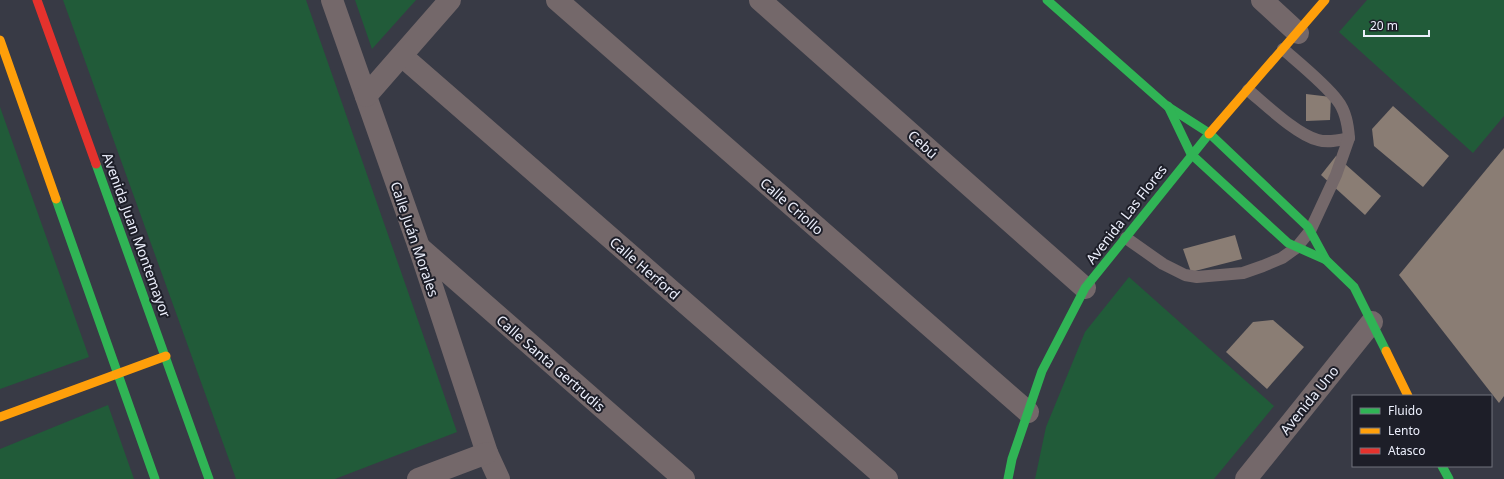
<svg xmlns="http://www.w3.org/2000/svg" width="1504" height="479" font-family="'Noto Sans',sans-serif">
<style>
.green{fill:#215b39}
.building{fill:#8a7d74}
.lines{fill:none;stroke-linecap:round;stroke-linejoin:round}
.lane{stroke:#74686a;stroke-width:12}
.street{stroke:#74686a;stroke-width:22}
.fast{stroke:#30b455;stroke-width:9}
.slow{stroke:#ff9f0a;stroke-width:9}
.jam{stroke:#e5322d;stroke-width:9}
.labels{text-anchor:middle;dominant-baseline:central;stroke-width:4;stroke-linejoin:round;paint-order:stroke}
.street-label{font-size:14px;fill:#eceffc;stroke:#1d1e28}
</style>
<rect width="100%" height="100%" fill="#383a45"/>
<g class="green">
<polygon points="63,0 306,0 457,432 335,479 236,479"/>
<polygon points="355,0 416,0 372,49"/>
<polygon points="1367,0 1504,0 1504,116 1473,153 1339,32"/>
<polygon points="0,107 89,357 0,389"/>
<polygon points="1129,277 1274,406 1214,479 1035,479 1046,427 1085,332"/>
<polygon points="108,405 134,479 0,479 0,449"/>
</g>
<g class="building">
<polygon points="1306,94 1331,97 1330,120 1306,121"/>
<polygon points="1393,106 1449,156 1423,187 1374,146 1372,129"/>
<polygon points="1504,148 1504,396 1499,403 1399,275"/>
<polygon points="1336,156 1381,196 1365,215 1321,175"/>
<polygon points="1235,235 1242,259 1191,272 1183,249"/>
<polygon points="1273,320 1304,347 1267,389 1226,352 1253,322"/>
</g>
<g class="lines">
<g class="lane">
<path d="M1248,90C1265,104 1297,135 1318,140C1328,143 1340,140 1349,138"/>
<path d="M1126,238L1163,264L1185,275L1197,277L1243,273L1263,266L1282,258L1296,248L1310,231L1336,175L1349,138C1348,125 1346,111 1337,100C1325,84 1299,63 1283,49"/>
</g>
<g class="street">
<polyline points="332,0 419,247 487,453 499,479"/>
<polyline points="557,0 1028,412"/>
<polyline points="760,0 1085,288"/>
<polyline points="1262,0 1298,33"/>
<polyline points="402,56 887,479"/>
<polyline points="366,96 450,0"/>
<polyline points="419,247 684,479"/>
<polyline points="418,479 487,453"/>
<polyline points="1246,479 1372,322"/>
</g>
<g class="fast">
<polyline points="1047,0 1167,106 1209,133 1308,227 1326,260 1354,287 1386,351"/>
<polyline points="1168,106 1191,154 1288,243 1326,260"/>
<polyline points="96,164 209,479"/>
<polyline points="56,199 155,479"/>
<polyline points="1442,466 1449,479"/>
<polyline points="1008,479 1012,459 1042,371 1085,288 1209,134"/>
</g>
<g class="slow">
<polyline points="0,40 56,199"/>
<polyline points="1209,134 1325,0"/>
<polyline points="1386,351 1408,396"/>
<polyline points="0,417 166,356"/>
</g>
<polyline class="jam" points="37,0 96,164"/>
</g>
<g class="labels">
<g class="street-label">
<text transform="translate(923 144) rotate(42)">Cebú</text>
<text transform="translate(792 206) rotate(41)">Calle Criollo</text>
<text transform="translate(1126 214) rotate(-52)">Avenida Las Flores</text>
<text transform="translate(137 235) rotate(70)">Avenida Juan Montemayor</text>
<text transform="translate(415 239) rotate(71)">Calle Juán Morales</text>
<text transform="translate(645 268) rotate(41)">Calle Herford</text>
<text transform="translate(551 363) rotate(41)">Calle Santa Gertrudis</text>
<text transform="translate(1309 400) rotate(-51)">Avenida Uno</text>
</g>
</g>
<rect x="1352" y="395" width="140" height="72" fill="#1d1e28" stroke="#70727d"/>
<rect x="1360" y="408" width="20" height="6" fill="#30b455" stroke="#70727d"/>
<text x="1388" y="415" font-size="12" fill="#eceffc">Fluido</text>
<rect x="1360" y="428" width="20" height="6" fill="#ff9f0a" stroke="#70727d"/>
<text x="1388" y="435" font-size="12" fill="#eceffc">Lento</text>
<rect x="1360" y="448" width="20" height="6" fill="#e5322d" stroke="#70727d"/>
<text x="1388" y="455" font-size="12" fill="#eceffc">Atasco</text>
<path d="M1364 30v6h65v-6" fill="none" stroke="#eceffc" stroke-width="2"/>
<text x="1370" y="30" font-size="12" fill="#eceffc" stroke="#1d1e28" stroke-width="3" paint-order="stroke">20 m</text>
</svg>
